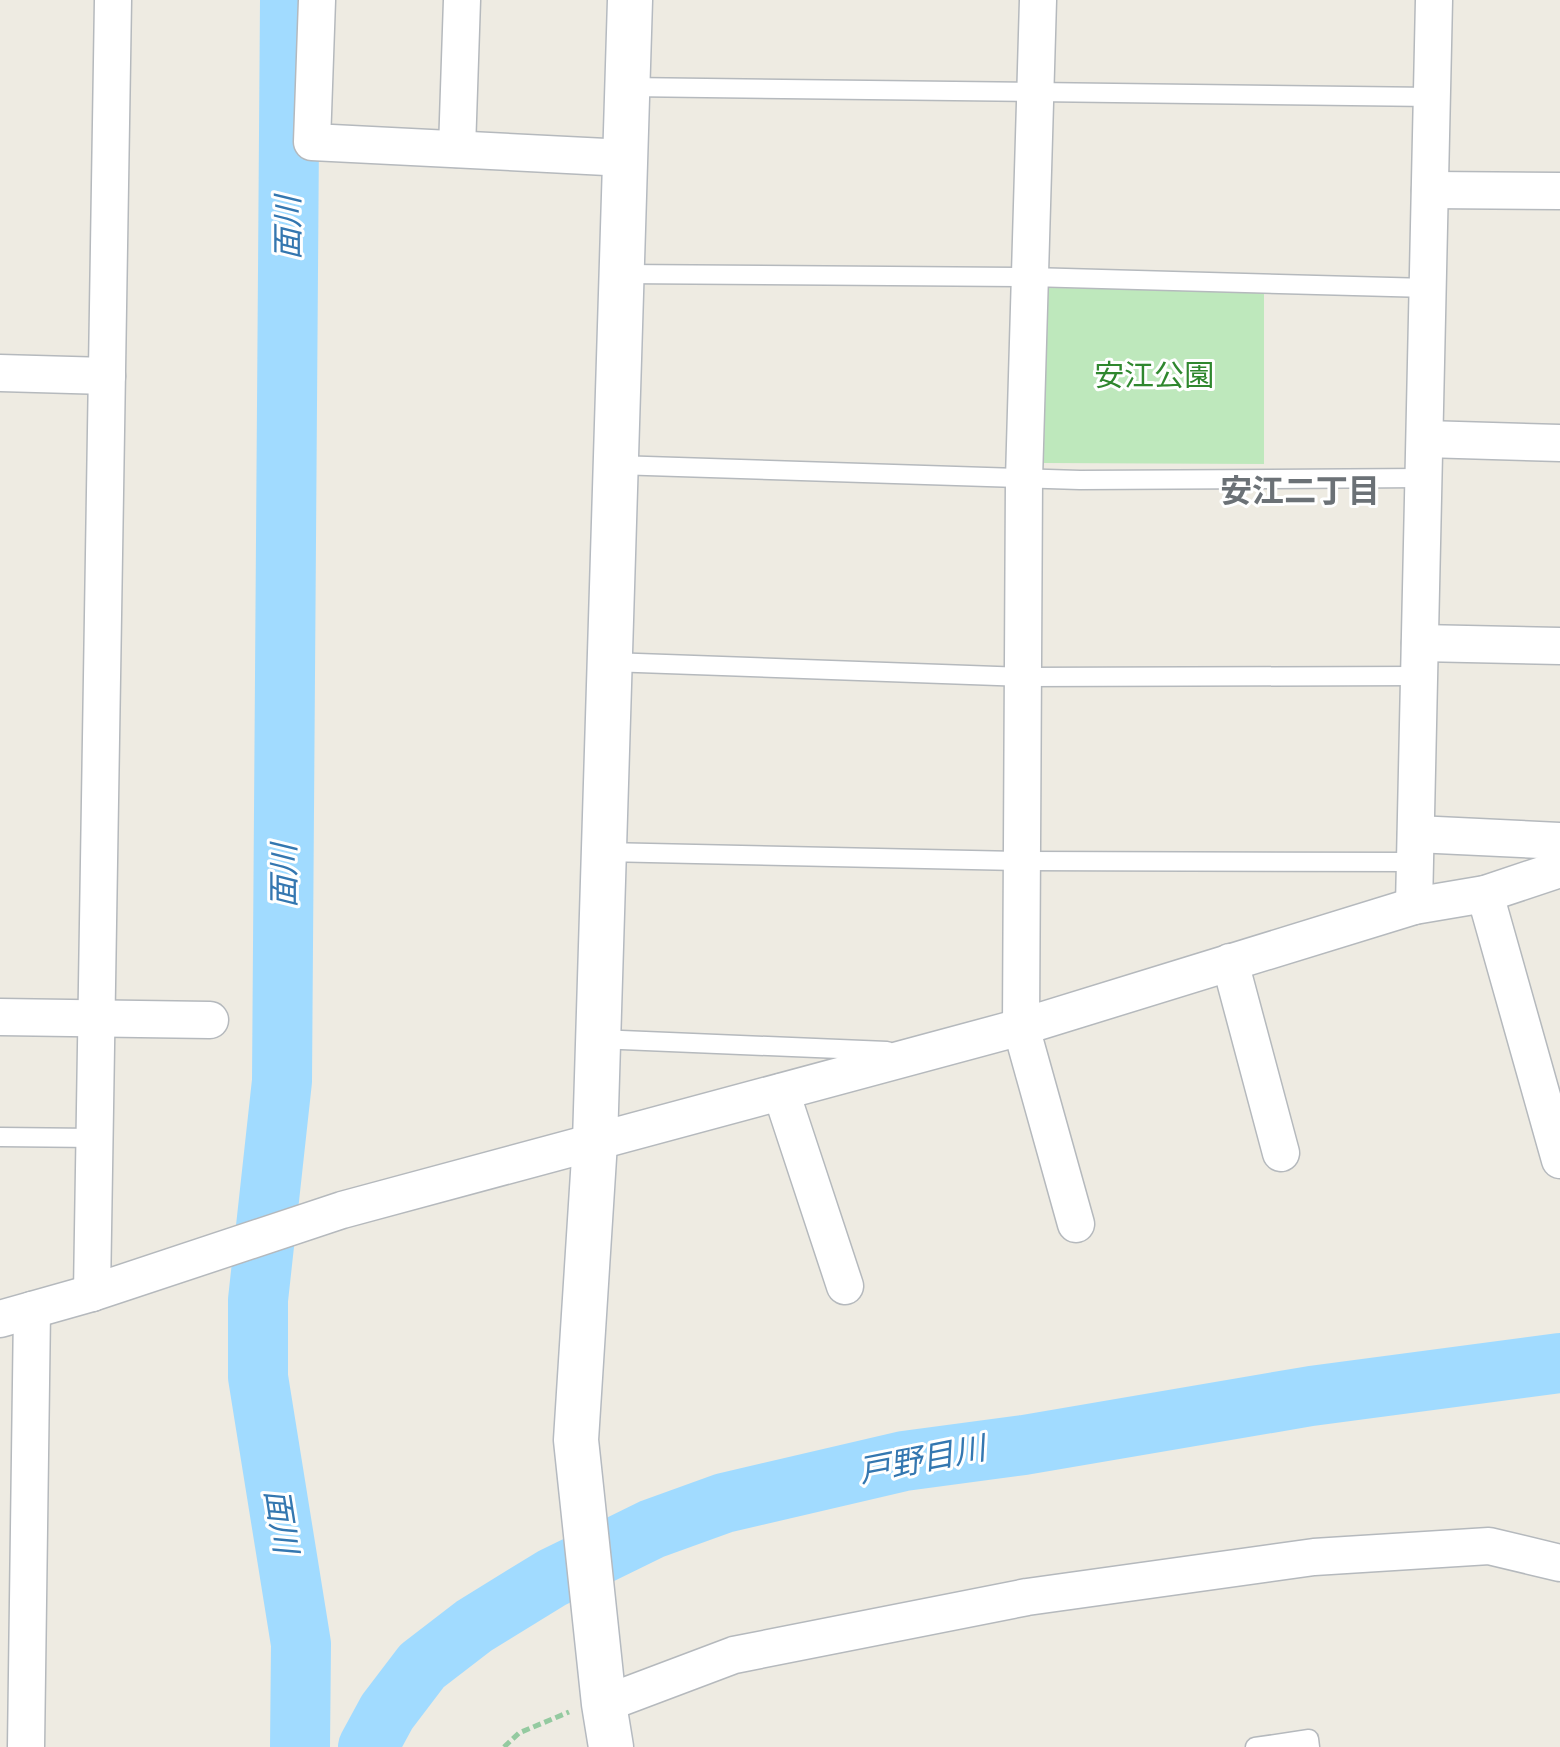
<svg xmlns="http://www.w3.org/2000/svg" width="1560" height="1747" font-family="Signika,'Noto Sans JP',sans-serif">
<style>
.green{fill:#bee8bc}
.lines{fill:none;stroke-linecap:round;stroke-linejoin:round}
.river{stroke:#a1dbff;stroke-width:60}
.lane-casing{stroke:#b5b9bd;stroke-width:21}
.street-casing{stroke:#b5b9bd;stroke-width:39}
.secondary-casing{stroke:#b5bac0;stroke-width:47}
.path{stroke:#94caa0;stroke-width:5;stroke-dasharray:8 4;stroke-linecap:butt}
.lane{stroke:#fff;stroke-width:18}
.street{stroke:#fff;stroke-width:36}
.secondary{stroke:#fff;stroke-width:44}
.labels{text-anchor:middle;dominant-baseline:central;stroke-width:6;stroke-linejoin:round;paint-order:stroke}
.park-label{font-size:30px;fill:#2f872e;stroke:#fff}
.water-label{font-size:32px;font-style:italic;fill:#3477b0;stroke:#fff}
.neighbourhood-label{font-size:32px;font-weight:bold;fill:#6b7176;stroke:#fff}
</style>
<rect width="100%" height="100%" fill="#eeebe2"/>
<polygon class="green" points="1045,288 1264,290 1264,464 1044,463"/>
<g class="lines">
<g class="river">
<polyline points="290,0 282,1081 258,1300 258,1377 301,1644 300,1747"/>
<polyline points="368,1747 387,1712 422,1666 474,1626 552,1578 652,1529 724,1503 904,1461 1024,1445 1311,1396 1560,1363"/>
</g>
<defs>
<g id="lane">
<polyline points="628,87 1432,97"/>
<polyline points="622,274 1030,277 1428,288"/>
<polyline points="616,465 1080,480 1424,478"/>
<polyline points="610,662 1023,677 1420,676"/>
<polyline points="604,852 1022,861 1416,862"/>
<polyline points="598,1039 887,1051"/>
<polyline points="0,1137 95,1138"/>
<polyline points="1255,1747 1309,1739 1310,1747"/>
</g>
<g id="street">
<polyline points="317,0 312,142 626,158"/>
<polyline points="1038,0 1024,479 1021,1027 1076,1224"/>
<polyline points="457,149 462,0"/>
<polyline points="1430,190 1560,191"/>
<polyline points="0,373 107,376"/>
<polyline points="1425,439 1560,443"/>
<polyline points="1420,643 1560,646"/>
<polyline points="1416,834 1560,841"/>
<polyline points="1485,894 1560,1160"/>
<polyline points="1414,906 1434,0"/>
<polyline points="1230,962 1281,1153"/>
<polyline points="0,1017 210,1020"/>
<polyline points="781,1092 845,1286"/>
<polyline points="92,1293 113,0"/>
<polyline points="0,1319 92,1293 342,1210 1021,1027 1414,906 1485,894 1560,869"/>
<polyline points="604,1704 734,1655 1027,1597 1314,1557 1489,1546 1560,1563"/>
<polyline points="26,1747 32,1310"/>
</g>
<polyline id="secondary" points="611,1747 604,1704 576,1440 595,1142 630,0"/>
</defs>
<use href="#lane" class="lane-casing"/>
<use href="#street" class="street-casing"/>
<use href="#secondary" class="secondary-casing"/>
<polyline class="path" points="504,1747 519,1733 569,1712"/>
<use href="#lane" class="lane"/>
<use href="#street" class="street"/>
<use href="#secondary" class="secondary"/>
</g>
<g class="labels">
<g class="park-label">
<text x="1154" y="376">安江公園</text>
</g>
<g class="water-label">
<text transform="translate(288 228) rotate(-90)">面川</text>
<text transform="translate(284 876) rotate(-90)">面川</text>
<text transform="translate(922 1460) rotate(-11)">戸野目川</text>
<text transform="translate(281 1521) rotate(81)">面川</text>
</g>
<g class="neighbourhood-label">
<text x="1300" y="491">安江二丁目</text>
</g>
</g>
</svg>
